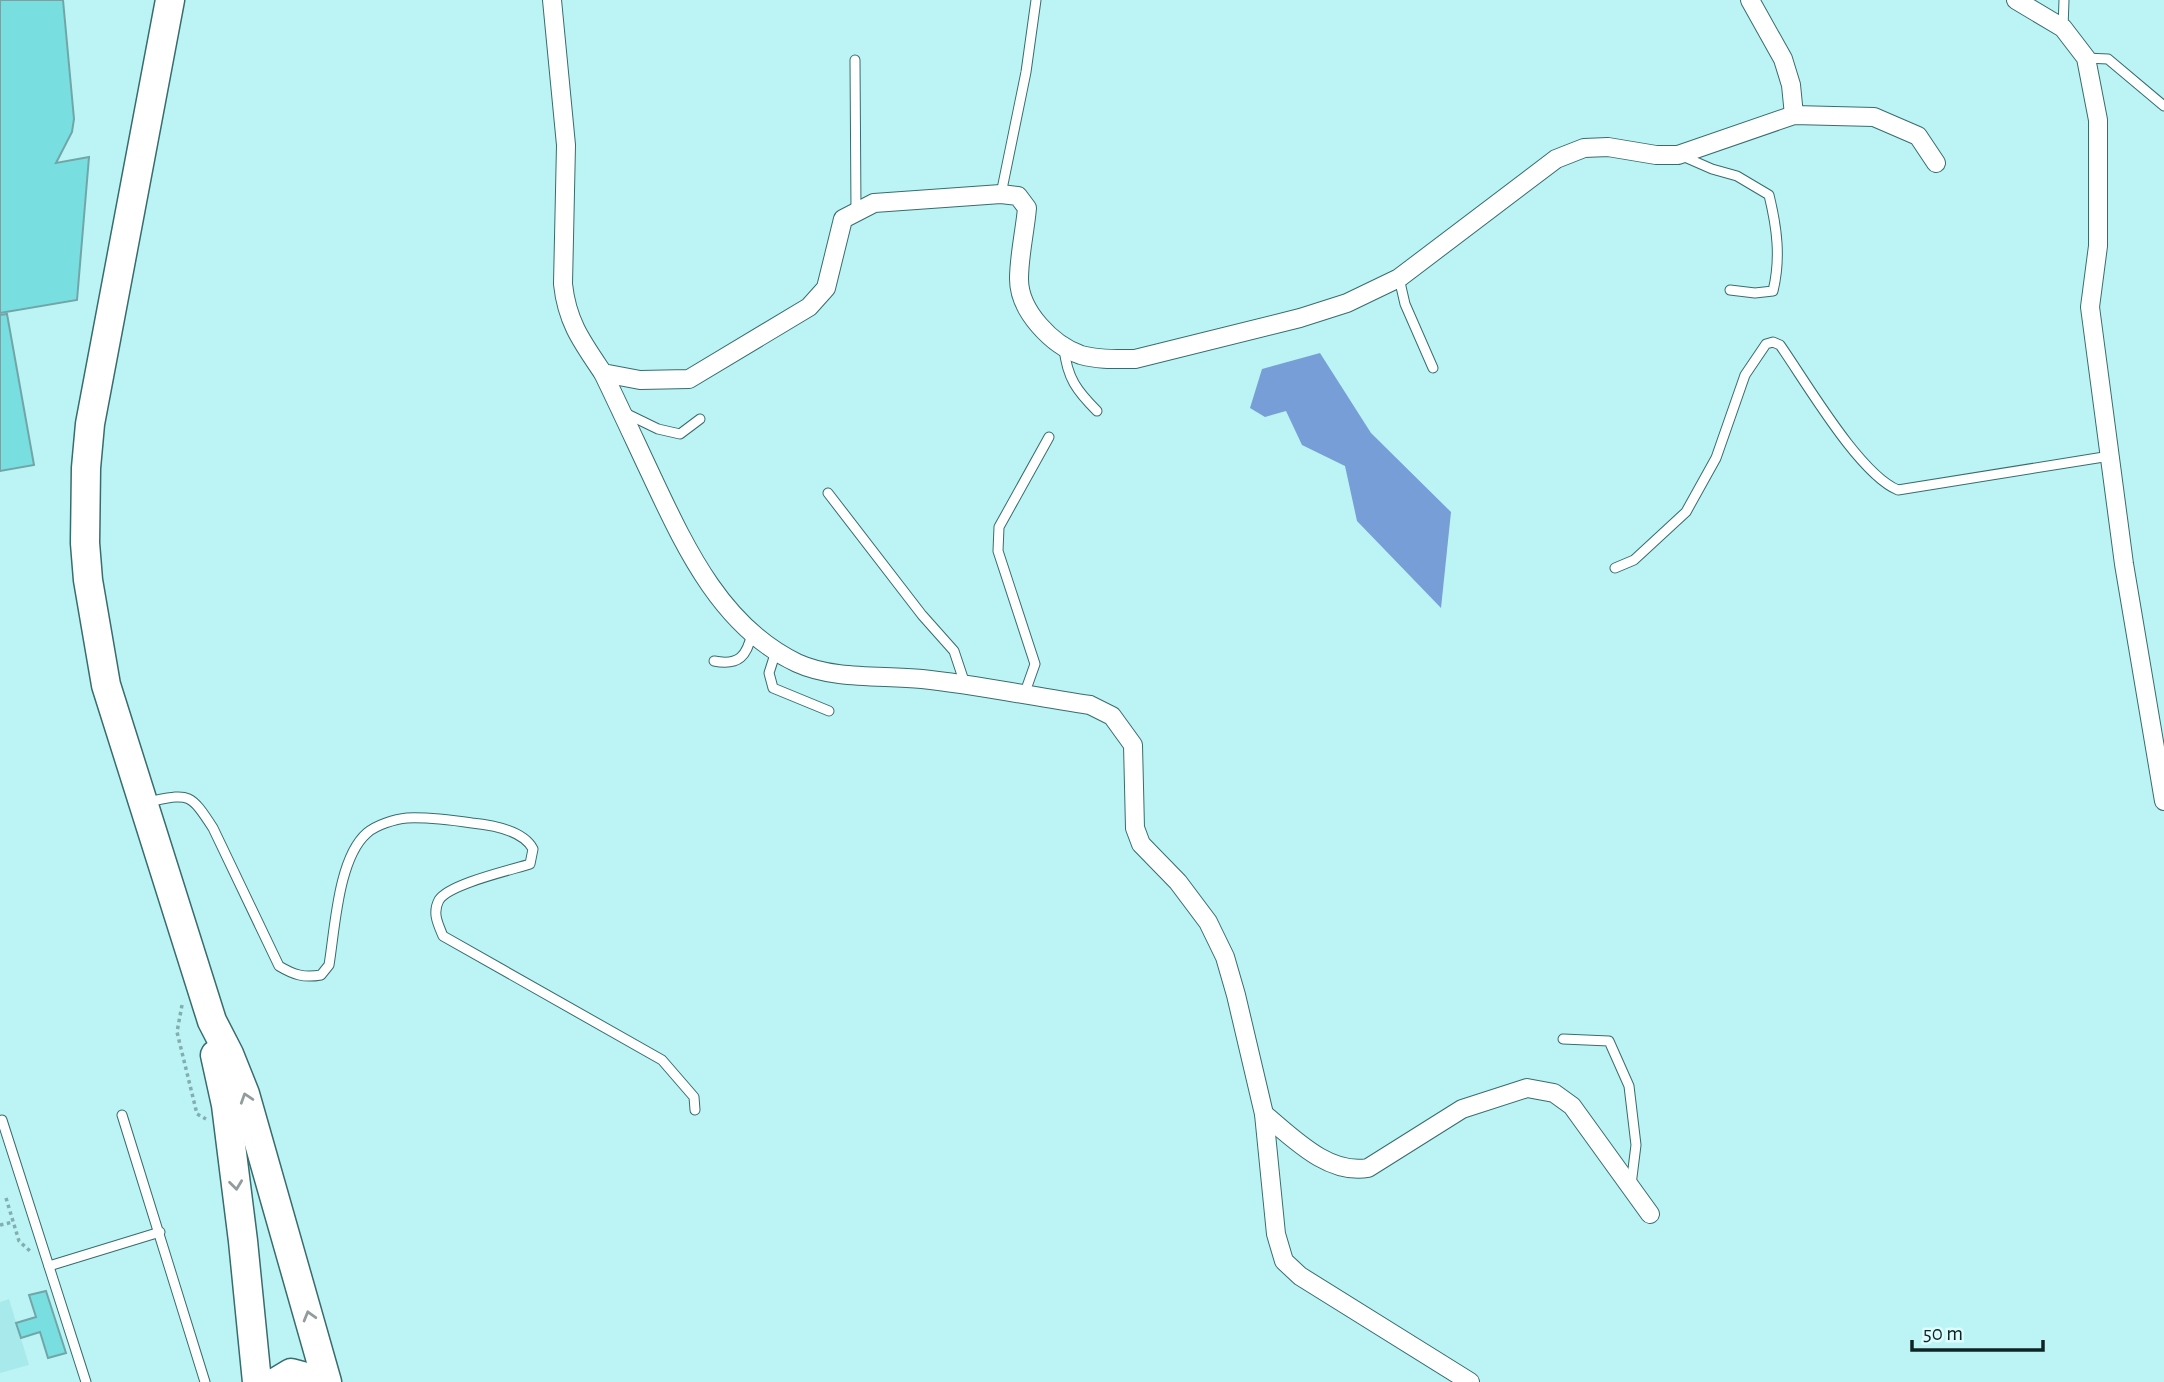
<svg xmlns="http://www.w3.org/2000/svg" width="2164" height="1382" font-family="'Alegreya Sans',sans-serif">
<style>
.built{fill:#a8e9eb}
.water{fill:#779ed7}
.building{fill:#78dee0;stroke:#71a6a8;stroke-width:2}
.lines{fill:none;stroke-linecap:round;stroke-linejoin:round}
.lane-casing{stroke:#386c6e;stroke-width:11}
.street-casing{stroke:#386c6e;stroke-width:20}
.primary-casing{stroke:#386c6e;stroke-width:31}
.path{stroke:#82aeaf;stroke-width:3.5;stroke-dasharray:3.5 3.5;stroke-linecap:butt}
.lane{stroke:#fff;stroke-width:9}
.street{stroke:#fff;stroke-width:18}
.primary{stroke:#fff;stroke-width:28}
.oneway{stroke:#939c9c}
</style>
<rect width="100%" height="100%" fill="#bcf4f5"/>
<polygon class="built" points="9,1299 29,1365 0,1373 0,1302"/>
<polygon class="water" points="1320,353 1371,433 1451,512 1441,608 1357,521 1345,466 1302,445 1286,411 1265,417 1250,408 1262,369"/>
<g class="building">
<polygon points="0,0 63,0 74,119 72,132 56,163 89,157 77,300 0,313"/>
<polygon points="7,314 34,465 0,471 0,315"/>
<polygon points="46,1291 66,1353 48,1358 40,1332 21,1338 16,1323 36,1317 29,1295"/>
</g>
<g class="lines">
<defs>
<g id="lane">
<polyline points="2063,28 2064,0"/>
<polyline points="2086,58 2108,59 2164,106"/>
<polyline points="855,60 856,211"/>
<path d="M1680,155L1712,169L1737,176L1769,195C1777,228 1781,258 1773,291L1755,293L1730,290"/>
<polyline points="1001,194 1026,72 1036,0"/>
<polyline points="1399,278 1405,304 1433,368"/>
<path d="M1064,348C1067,378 1077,391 1097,411"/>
<polyline points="623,412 658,429 680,434 700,419"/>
<polyline points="828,493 922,615 954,651 965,684"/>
<path d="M1615,568L1634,560L1686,512L1716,458L1745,375L1766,344L1773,342L1780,345C1806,382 1859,474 1898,490L2110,456"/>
<polyline points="776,651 769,673 773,688 829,711"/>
<path d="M714,661C739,666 747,656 752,633"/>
<polyline points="1024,695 1035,664 998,551 999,527 1049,437"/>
<path d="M147,802C189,794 189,791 213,828L279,966C294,975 304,978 321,975L329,965C335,929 338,858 367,833C376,825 395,819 407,818C428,817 451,820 472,823C492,825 523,830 533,849L530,864C511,870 449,884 439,900C432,913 438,924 443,936L662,1060L694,1097L695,1110"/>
<polyline points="1563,1039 1609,1041 1629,1086 1636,1145 1631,1185"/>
<polyline points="122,1115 205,1382"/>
<polyline points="2,1120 86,1382"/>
<polyline points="49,1266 160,1232"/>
</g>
<g id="street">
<path d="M552,0L566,145L563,284C567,322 582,342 603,373L640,380L689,379L809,307L826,288L843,219L874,203L1001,194L1018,196L1027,208C1025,231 1019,256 1019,279C1019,311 1052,345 1081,355C1098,360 1118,359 1135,359L1300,318L1347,303L1399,278L1556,159L1584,148L1608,147L1656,155H1678L1794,115L1874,117L1918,136L1936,163"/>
<polyline points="1750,0 1783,59 1791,85 1794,115"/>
<polyline points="2016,0 2063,28 2086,58 2098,120 2098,246 2090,307 2124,564 2164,801"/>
<path d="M603,373C620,408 636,443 653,479C686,549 722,627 797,663C834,680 882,675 922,679C979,685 1034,697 1090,705L1112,716L1133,745L1135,828L1141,844L1178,882L1208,922L1225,957L1236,995L1264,1114L1276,1234L1284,1261L1300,1276L1470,1382"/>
<path d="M1264,1114C1293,1138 1328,1175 1368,1168L1462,1109L1527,1088L1554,1093L1572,1106L1650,1214"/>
</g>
<g id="primary">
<polyline points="170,0 90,424 86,468 85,543 88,580 106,685 212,1021 229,1054 245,1094 327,1382"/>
<polyline points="215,1055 226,1105 243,1241 257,1382"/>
<polyline points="276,1382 291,1373 306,1377 313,1382"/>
</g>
</defs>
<use href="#lane" class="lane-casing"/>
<use href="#street" class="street-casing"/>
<use href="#primary" class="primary-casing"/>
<g class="path">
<polyline points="182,1005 177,1032 197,1114 206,1119"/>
<polyline points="6,1198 19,1241 30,1251"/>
<polyline points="0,1225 13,1222"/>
</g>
<use href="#lane" class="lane"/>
<use href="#street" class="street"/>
<use href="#primary" class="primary"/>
</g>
<defs><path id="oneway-chevron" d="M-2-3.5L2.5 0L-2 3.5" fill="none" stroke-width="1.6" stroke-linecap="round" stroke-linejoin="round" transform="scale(1.75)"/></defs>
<g class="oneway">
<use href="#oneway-chevron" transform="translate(246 1098) rotate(-108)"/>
<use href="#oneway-chevron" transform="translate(236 1185) rotate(83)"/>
<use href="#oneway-chevron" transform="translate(309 1316) rotate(-106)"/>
</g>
<path d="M1912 1340v10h131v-10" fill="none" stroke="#0e2424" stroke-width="3.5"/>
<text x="1923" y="1340" font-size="21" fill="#0e2424" stroke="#dcfcfd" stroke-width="5" paint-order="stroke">50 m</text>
</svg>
